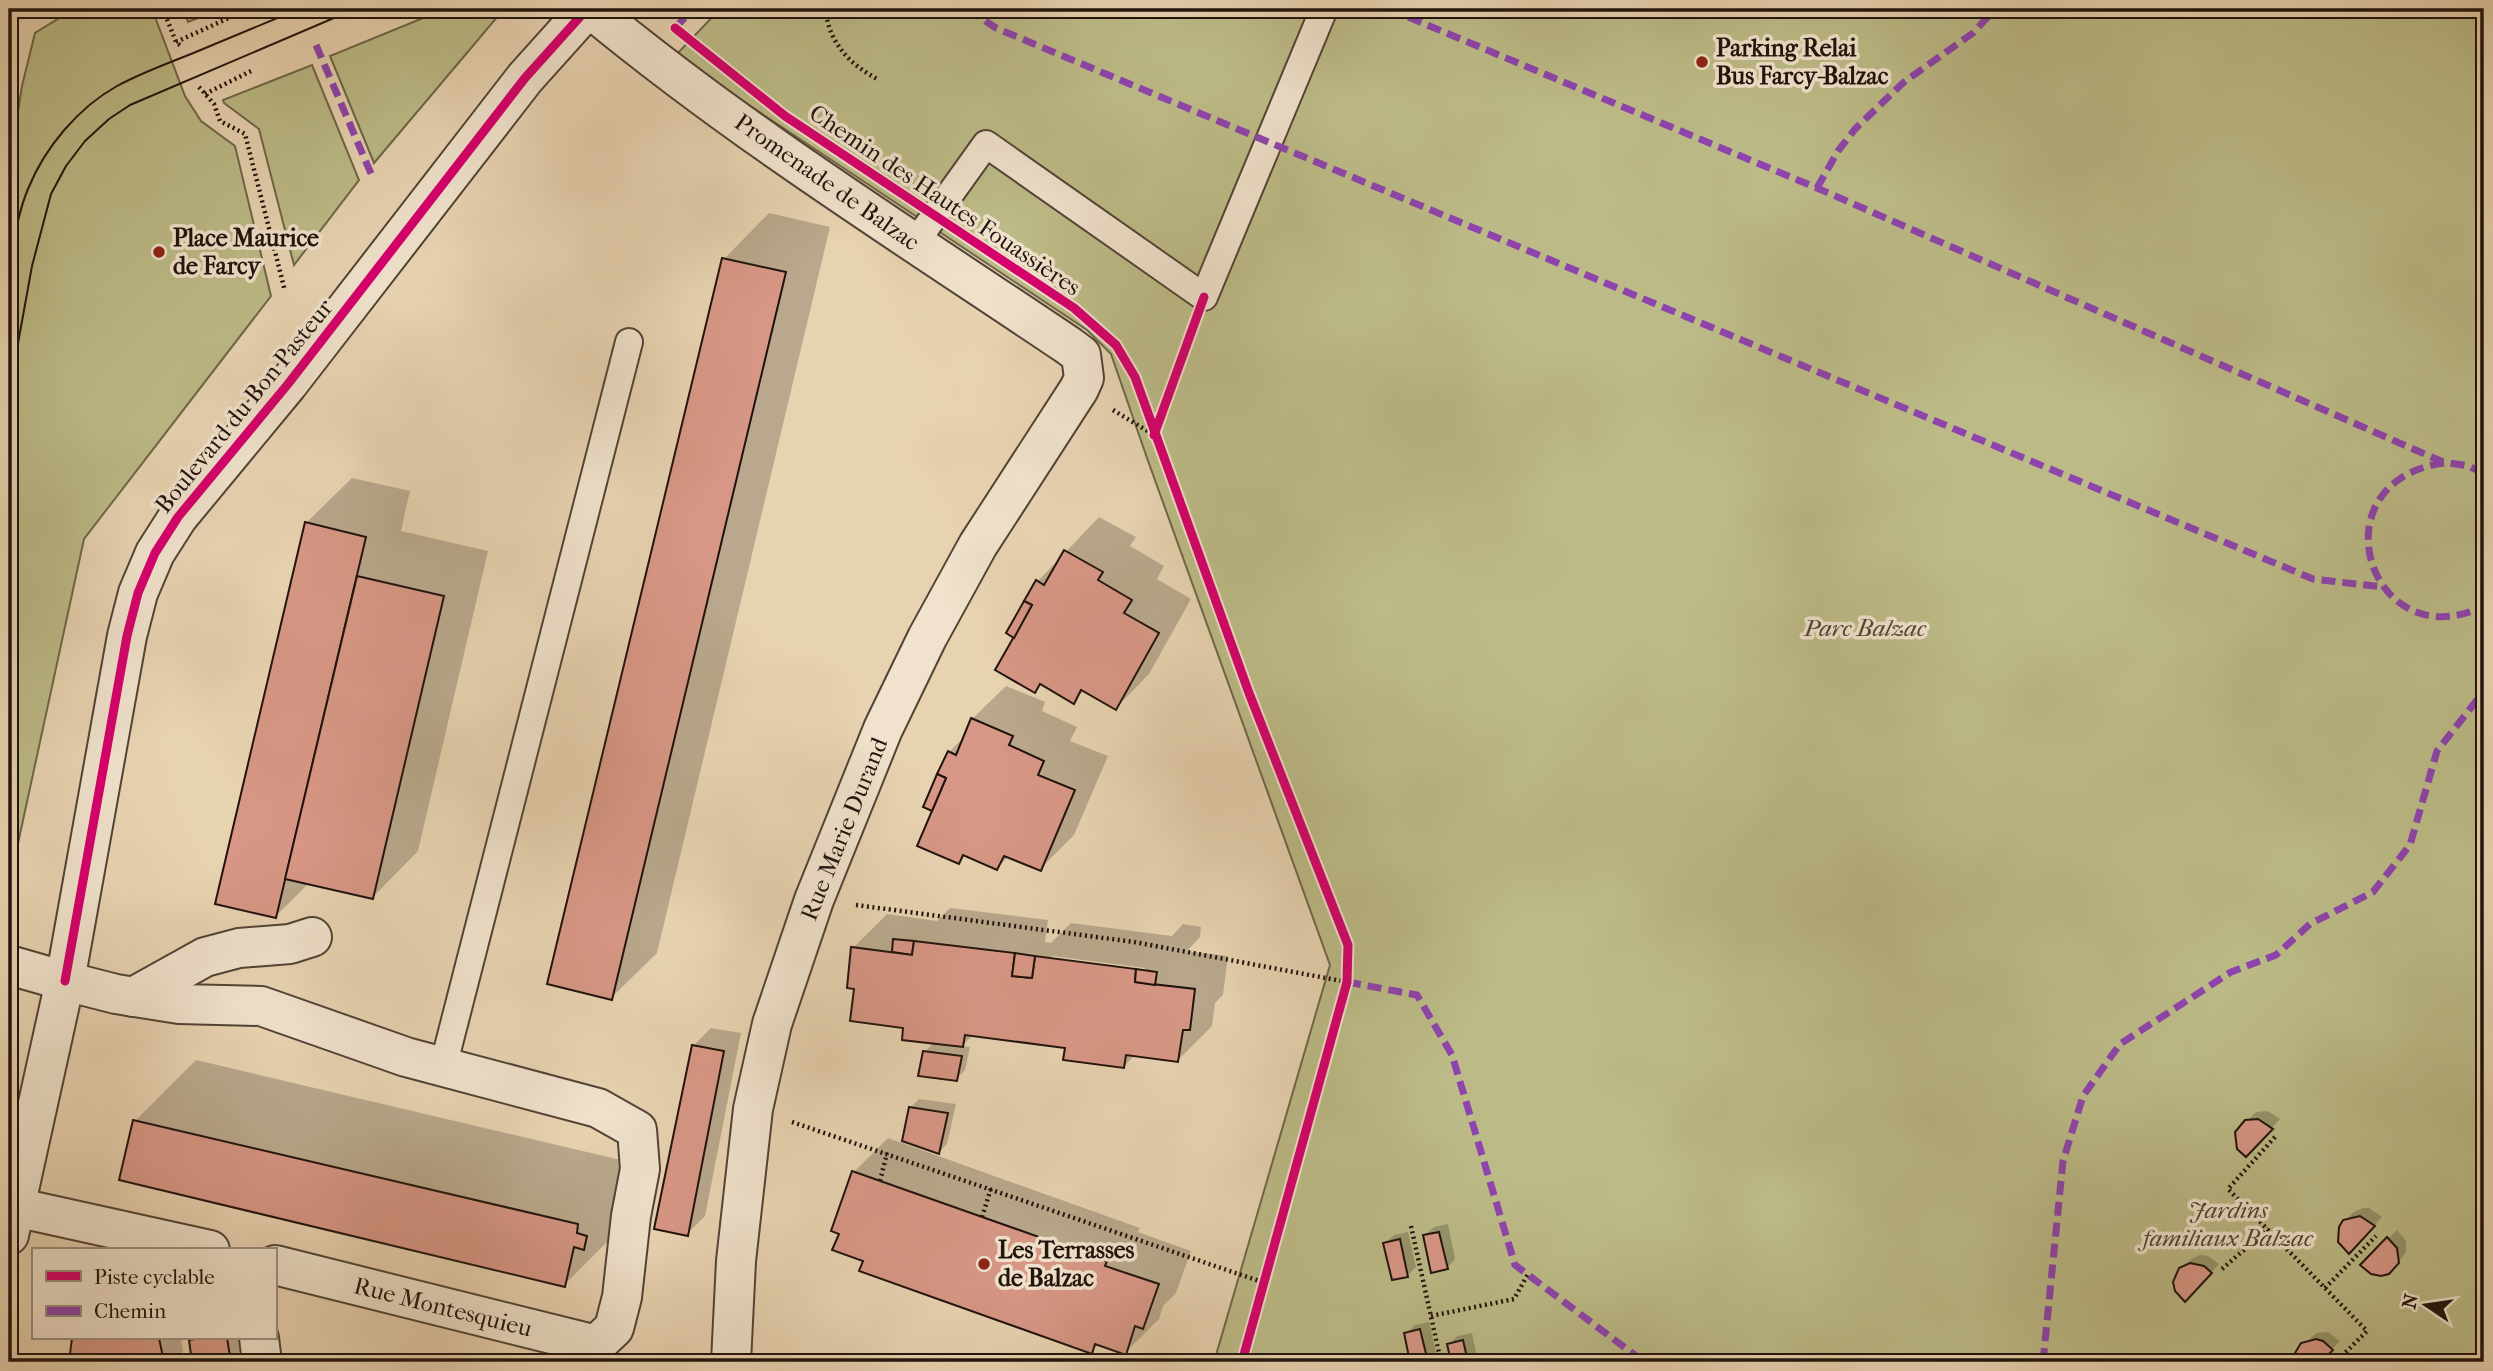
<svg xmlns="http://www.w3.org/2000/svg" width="2493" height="1371" font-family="'IM FELL French Canon',serif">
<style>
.green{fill:#bcbb87;stroke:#6e674a;stroke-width:2}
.shadow{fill:#0003;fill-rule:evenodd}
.building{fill:#d89786;stroke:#20130d;stroke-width:2}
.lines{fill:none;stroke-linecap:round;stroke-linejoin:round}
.service-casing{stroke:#524336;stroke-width:30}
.minor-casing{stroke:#524336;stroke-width:42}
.tertiary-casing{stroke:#524336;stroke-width:42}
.path{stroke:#20130d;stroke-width:4.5;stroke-dasharray:2 3.5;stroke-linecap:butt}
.service{stroke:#f0e2cc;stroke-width:26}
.minor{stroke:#f0e2cc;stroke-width:38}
.tertiary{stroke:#f0e2cc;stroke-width:38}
.tram{stroke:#20130d;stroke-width:2}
.quiet{stroke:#8e44ad;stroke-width:7;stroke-dasharray:14 7;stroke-linecap:butt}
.cycleway-casing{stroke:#f0e2cc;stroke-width:13}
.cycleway{stroke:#d6006c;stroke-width:9}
.poi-dot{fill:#8f2418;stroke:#f0e2cc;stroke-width:2.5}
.labels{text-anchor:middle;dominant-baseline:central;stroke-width:7;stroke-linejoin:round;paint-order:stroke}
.poi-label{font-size:24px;font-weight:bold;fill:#20130d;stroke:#f0e2cc;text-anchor:start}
.street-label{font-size:24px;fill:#20130d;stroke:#f0e2cc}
.park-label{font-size:24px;font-style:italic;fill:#4f4532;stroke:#f0e2cc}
</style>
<rect width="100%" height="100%" fill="#e8d3b1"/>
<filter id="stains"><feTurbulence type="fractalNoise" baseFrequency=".00286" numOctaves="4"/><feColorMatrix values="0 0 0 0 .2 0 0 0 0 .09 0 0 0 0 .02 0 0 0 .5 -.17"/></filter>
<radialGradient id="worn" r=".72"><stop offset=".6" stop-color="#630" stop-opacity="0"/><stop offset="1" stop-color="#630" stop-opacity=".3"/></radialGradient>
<g class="green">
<polygon points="74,9 152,9 185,96 201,121 235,146 271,296 84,539 17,848 9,876 9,161 12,144 9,143 9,131 15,131 22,86 35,33"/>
<polygon points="183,9 221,9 188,22"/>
<polygon points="445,9 504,9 374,163 330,56"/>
<polygon points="720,9 2484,9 2484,1362 1214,1362 1330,965 1147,458 1111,354 1087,330 675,56"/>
<polygon points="312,65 359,180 294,265 259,129 224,103 223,100"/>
</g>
<g class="shadow">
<polygon points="769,213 830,227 657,953 611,998 724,259"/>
<polygon points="352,478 410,491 401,531 488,551 418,851 373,897 310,882 276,916 306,523"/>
<polygon points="1099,517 1136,537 1130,546 1164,566 1157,579 1191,599 1149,674 1116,708 1085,690 1073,701 1042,683 1034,691 1016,637 1009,632 1038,581"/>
<polygon points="1006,686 1045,702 1042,711 1077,727 1070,741 1108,756 1074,835 1040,869 1009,856 997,868 966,855 958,862 934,810 949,752 965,736 972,719"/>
<path d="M950,908L1048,920L1045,942L1051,943L1071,923L1172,936L1183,924L1201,927L1200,937L1187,951L1228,956L1223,995L1215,1003L1212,1026L1178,1060L1135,1055L1124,1066L1067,1047L973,1035L962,1046L970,1047L965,1070L956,1079L925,1052L934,1042L905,1026L856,987L853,948L887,914L937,921ZM1052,956L1145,968V972L1049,959Z"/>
<polygon points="711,1028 741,1033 705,1216 687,1234 693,1046"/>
<polygon points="196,1060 638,1164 625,1224 564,1285 135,1121"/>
<polygon points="919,1099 956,1104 947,1144 939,1152 910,1108"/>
<polygon points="2268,1111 2280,1119 2246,1155 2247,1121 2256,1112"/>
<polygon points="888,1138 1140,1228 1138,1232 1191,1251 1176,1293 1163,1306 1159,1319 1125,1353 1099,1344 1091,1352 865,1260 841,1233 854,1172"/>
<polygon points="2363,1208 2369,1208 2382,1217 2349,1252 2344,1221 2354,1212"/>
<polygon points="1448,1224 1455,1259 1447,1268 1425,1235 1434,1227"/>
<polygon points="2397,1230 2406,1241 2406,1252 2398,1263 2363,1265"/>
<polygon points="1408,1232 1416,1267 1407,1276 1385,1243 1394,1235"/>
<polygon points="2200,1255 2208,1256 2219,1264 2185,1300 2183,1267 2193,1258"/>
<polygon points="1429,1322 1437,1357 1431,1362 1412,1362 1406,1334 1415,1325"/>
<polygon points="2328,1332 2340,1341 2319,1362 2297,1362 2299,1350 2316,1333"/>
<polygon points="1472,1333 1478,1362 1452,1362 1449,1345 1457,1336"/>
<polygon points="73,1338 181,1338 183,1352 173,1362 71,1362"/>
<polygon points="193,1338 266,1338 270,1362 183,1362 194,1361 190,1340"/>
</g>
<g class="building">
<polygon points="419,9 442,9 422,17"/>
<polygon points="722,258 786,272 612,1000 547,984"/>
<polygon points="305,522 366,537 276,918 215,904"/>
<polygon points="1064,550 1103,572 1098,580 1132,600 1124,613 1159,633 1116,710 1081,690 1074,704 1040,684 1035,693 995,670 1032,605 1024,601 1036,580 1044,585"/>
<polygon points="357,576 444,596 373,899 285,879"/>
<polygon points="1024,601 1032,605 1014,638 1006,633"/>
<polygon points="971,718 1013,736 1009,745 1044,761 1038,775 1075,790 1041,871 1004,856 997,870 963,855 959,864 917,846 946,778 937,774 948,751 956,755"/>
<polygon points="937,774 946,778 932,811 923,807"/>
<polygon points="893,939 914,941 912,955 892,952"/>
<polygon points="914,941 1015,953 1012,976 1032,978 1035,956 1136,969 1135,982 1195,989 1190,1030 1183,1030 1178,1062 1126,1055 1124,1068 1063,1060 1065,1048 965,1035 963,1047 902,1040 903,1028 850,1021 854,989 847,988 851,947 912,955"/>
<polygon points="1015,953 1035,956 1032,978 1012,976"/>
<polygon points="1136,969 1157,972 1155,985 1135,982"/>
<polygon points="692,1045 724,1051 688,1236 654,1229"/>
<polygon points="923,1051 962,1056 957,1081 918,1076"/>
<polygon points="909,1107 948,1113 939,1154 902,1141"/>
<polygon points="2258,1119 2273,1129 2246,1157 2237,1149 2235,1132 2245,1120"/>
<polygon points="133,1120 578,1224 577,1233 587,1236 584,1250 574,1247 565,1287 119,1180"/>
<polygon points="852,1171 1107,1261 1105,1266 1159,1284 1143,1329 1135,1326 1126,1355 1095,1344 1092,1354 859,1271 863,1261 832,1250 839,1234 831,1231"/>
<polygon points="2360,1216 2375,1226 2349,1254 2338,1242 2339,1227 2343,1220"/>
<polygon points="1439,1232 1448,1269 1431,1273 1423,1235"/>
<polygon points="2387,1237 2397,1248 2399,1263 2389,1274 2381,1276 2371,1274 2360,1265"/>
<polygon points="1400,1239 1408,1277 1392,1280 1383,1243"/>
<polygon points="2190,1263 2204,1266 2212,1273 2185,1302 2175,1291 2173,1282 2179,1268"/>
<polygon points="1420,1329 1428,1362 1410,1362 1404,1333"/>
<polygon points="72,1338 159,1338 164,1362 69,1362"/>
<polygon points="202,1338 227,1338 231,1362 192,1362 189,1340"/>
<polygon points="2316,1339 2323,1341 2333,1350 2321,1362 2295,1362 2295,1353 2301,1343"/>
<polygon points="1463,1340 1468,1362 1451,1362 1447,1344"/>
</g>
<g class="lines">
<defs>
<g id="service">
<polyline points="915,243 986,144 1204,297 1324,9"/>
<polyline points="443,1067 629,342"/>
</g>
<g id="minor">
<path d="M591,9C741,133 907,237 1069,346L1081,355L1084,378L1079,389L978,545L927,638L883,729L814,900L772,1024L753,1109L736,1261L731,1362"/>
<polyline points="65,981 116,994 179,1004 261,1006 406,1057 598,1108 637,1130 640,1169 631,1216 622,1297 614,1328 596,1345"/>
<polyline points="133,997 205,957 239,948 290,944 312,937"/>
<polyline points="15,1207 210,1250"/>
<polyline points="275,1265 596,1345 595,1362"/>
<polyline points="259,1338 262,1362"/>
</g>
<g id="tertiary">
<polyline points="9,965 65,981"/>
<polyline points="9,1235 65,981 127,636 138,593 155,553 178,517 288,384 525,78 587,9"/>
</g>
</defs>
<use href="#service" class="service-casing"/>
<use href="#minor" class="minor-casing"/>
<use href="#tertiary" class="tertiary-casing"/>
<g class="path">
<polyline points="163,9 176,42 181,46"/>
<path d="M825,9C830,44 849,64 879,80"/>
<polyline points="176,42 233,16"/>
<polyline points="199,87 214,104 220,121 245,134 285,291"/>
<polyline points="205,94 251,71"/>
<polyline points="1113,410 1154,435"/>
<polyline points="856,905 1134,942 1347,982"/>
<polyline points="792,1122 1265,1283"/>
<polyline points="2275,1137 2228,1189 2367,1331 2336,1362"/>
<polyline points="880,1181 887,1153"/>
<polyline points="982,1217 991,1188"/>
<polyline points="1411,1226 1441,1362"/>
<polyline points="2222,1269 2268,1229"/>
<polyline points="2325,1288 2376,1236"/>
<polyline points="1431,1316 1514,1299 1528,1274"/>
</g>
<use href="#service" class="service"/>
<use href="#minor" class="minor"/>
<use href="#tertiary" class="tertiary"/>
<g class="tram">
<path d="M9,272C14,244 17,215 28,189C45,147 78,108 117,86C141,73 166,64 191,54C227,39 263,24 299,9"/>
<polyline points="9,393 32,266 51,194 66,166 85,141 109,119 130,105 355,9"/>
</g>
<g class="quiet">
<polyline points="968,9 996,28 2313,579 2383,587"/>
<polyline points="1389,9 1817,188 2443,462 2469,466 2484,474"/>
<polyline points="675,28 693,9"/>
<polyline points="316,45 372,176"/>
<polyline points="1817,188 1838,151 1855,129 1904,82 1973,33 1995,9"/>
<path d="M2444,463C2312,481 2370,662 2484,606"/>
<polyline points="1347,982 1417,995 1452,1055 1515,1265 1644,1362"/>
<polyline points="2043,1362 2063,1161 2083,1096 2120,1044 2231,972 2276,955 2310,924 2373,892 2410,845 2437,751 2484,691"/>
</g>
<defs>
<g id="cycleway">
<polyline points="675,28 785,116 1074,308 1116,345 1135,377 1249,693 1348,945 1347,982 1242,1362"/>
<polyline points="1154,435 1204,297"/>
<polyline points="65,981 127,636 138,593 155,553 178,517 288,384 525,78 587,9"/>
</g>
</defs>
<use href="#cycleway" class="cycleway-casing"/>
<use href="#cycleway" class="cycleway"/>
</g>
<g class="poi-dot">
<circle cx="1702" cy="62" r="7"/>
<circle cx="159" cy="252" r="7"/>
<circle cx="984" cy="1264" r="7"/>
</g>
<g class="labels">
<g class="poi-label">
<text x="1716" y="48">Parking Relai<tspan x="1716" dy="28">Bus Farcy-Balzac</tspan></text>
<text x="173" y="238">Place Maurice<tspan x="173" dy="28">de Farcy</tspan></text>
<text x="998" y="1250">Les Terrasses<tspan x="998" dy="28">de Balzac</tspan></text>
</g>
<g class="street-label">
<text transform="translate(827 182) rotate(35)">Promenade de Balzac</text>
<text transform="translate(945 200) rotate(34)">Chemin des Hautes Fouassières</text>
<text transform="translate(244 406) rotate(-51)">Boulevard du Bon Pasteur</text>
<text transform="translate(844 829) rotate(-68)">Rue Marie Durand</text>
<text transform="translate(443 1307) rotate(14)">Rue Montesquieu</text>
</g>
<g class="park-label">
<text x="1865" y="628">Parc Balzac</text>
<text x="2228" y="1210">Jardins<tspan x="2228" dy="28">familiaux Balzac</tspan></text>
</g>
</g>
<rect width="2493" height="1371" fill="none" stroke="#e8d3b1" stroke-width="35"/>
<rect x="10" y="10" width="2472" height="1350" fill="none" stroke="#20130d" stroke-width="3.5"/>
<rect x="18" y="18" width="2458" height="1336" fill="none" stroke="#20130d" stroke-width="2"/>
<rect x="32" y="1248" width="245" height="91" fill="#f0e2cc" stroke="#9d8f80" stroke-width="2"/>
<rect x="46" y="1271" width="35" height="10" fill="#d6006c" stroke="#9d8f80" stroke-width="2"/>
<text x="94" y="1284" font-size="21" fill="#20130d">Piste cyclable</text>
<rect x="46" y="1306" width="35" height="10" fill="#8e44ad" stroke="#9d8f80" stroke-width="2"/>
<text x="94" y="1318" font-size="21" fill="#20130d">Chemin</text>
<g transform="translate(2426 1305) rotate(283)" stroke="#f0e2cc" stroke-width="5" paint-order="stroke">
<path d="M0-5L12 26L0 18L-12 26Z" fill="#20130d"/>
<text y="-10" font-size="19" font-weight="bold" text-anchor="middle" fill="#20130d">N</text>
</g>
<rect width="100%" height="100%" filter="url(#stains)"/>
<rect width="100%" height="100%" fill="url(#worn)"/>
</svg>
